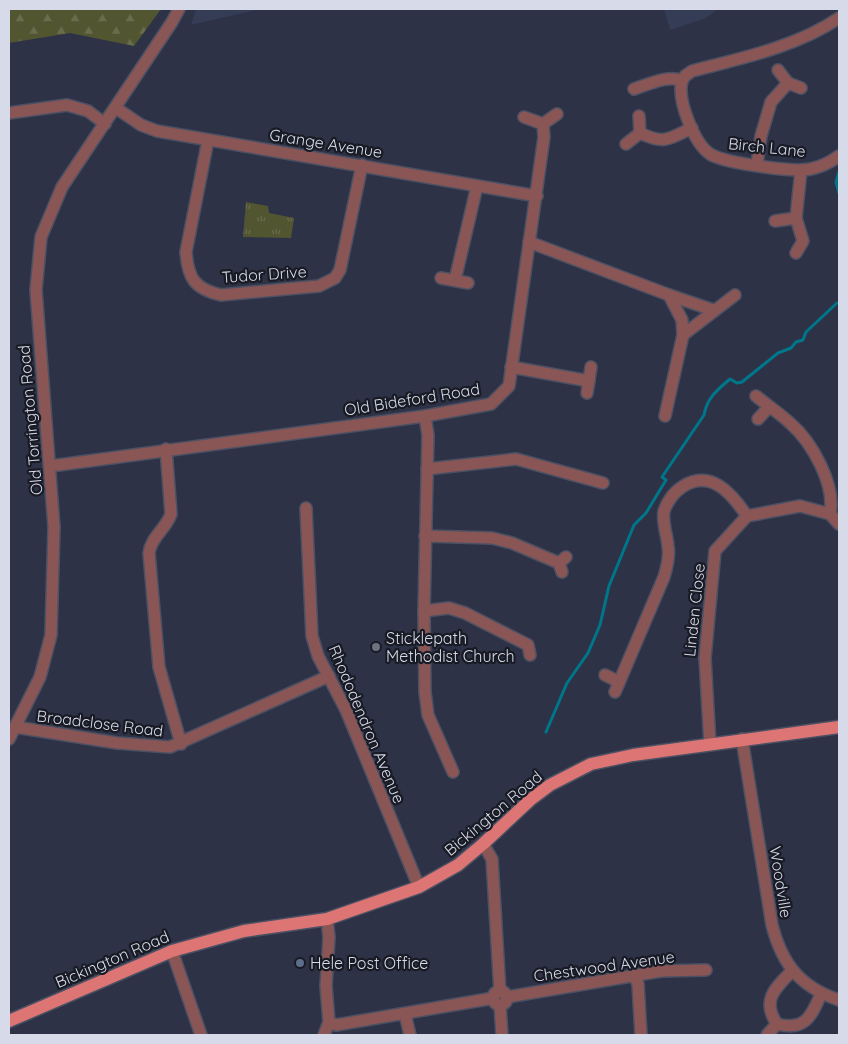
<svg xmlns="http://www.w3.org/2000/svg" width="848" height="1044" font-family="Quicksand,sans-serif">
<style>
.built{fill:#353c56}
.forest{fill:url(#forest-firs)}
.park{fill:url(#park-tufts)}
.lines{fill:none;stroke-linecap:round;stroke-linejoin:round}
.stream{stroke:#00768b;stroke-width:3}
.minor-casing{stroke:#4c5063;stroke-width:14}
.primary-casing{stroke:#4c5063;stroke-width:15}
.minor{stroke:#8a5655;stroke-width:11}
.primary{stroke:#dd7574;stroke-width:12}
.worship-dot{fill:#6b7280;stroke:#181a24;stroke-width:2}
.service-dot{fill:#5c6f8a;stroke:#181a24;stroke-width:2}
.labels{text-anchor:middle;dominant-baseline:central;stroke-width:4.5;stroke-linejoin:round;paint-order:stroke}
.street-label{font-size:16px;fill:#d7dbe9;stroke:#181a24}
.poi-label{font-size:16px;fill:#d7dbe9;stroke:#181a24;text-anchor:start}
</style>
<defs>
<pattern id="forest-firs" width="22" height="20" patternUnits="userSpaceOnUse" patternTransform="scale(1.25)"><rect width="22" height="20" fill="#515530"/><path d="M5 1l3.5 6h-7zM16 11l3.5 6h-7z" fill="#696d4e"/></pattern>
<pattern id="park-tufts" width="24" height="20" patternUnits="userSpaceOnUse" patternTransform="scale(1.25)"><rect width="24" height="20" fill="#515530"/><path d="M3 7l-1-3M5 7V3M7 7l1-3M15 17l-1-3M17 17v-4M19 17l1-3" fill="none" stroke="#696d4e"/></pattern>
</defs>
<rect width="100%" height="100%" fill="#2d3246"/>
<g class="built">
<polygon points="196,9 260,9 191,25"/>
<polygon points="664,9 718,9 706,18 670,30"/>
</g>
<polygon class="forest" points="9,9 161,9 134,46 70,33 9,43"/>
<polygon class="park" points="246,202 268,206 269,213 294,218 291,238 243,237"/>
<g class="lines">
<g class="stream">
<polyline points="839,172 836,182 839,193"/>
<path d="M546,732L567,683L588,653L600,625L609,586L634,525L646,513L666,480L662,477L704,415C707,398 717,390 730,379L737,383L742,382L778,353L791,348L796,342L803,340L806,332L837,303"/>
</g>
<defs>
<g id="minor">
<polyline points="778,70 788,83"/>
<path d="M682,81C677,100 694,143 710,154C724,163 782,170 800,170C814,170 828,164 839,156"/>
<path d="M634,89C647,85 669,74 682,81L685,76L692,71C742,58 796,47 839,18"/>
<polyline points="116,108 141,125 157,131 537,196"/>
<polyline points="9,113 67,105 88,111 105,124"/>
<path d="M639,116L640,133C665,145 668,139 692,128"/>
<polyline points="543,124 557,114"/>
<path d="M208,140L186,252C188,279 195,289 221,295L319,286L335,278L340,270L362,165"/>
<polyline points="626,144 640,133"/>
<polyline points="757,164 761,136 771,102 788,83 801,88"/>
<polyline points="775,221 796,218 801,170"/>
<polyline points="529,242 669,295 682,320 683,335 665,416"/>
<polyline points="796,253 803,241 796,218"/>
<polyline points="441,278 468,283"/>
<polyline points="455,280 477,186"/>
<polyline points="669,295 713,310"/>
<polyline points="683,335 735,295"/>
<polyline points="511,367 589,381"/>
<polyline points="587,393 591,367"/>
<path d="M756,396C767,405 779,413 790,423C812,442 836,485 830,514L839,524"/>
<polyline points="425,416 428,435 424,611 425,692 428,715 453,772"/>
<polyline points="758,419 769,407"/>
<path d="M166,449L171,514C166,529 151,537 149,553L159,667L181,744"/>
<polyline points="51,466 425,416 491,404 509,386 544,137 543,124 524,117"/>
<polyline points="427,469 516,459 603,483"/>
<polyline points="306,508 312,636 318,656 346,710 419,887"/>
<polyline points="425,536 492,538 512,543 559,563"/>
<polyline points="562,572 559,563 566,557"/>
<polyline points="424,611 449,608 465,613 528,645 530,655"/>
<polyline points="605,675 619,682"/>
<path d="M615,692L664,577C667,567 670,556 668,546C667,534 662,524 664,511C667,502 674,492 682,487C711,468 732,494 747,516"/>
<polyline points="15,727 117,743 170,747 329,676"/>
<polyline points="9,739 40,677 51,635 54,527 36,290 41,237 62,187 172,22 179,9"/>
<path d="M742,739L772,925C782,964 800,987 839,1000"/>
<polyline points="710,744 705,658 715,551 747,516 800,506 830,514"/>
<polyline points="483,844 492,859 500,992"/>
<polyline points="172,951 201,1035"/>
<path d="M792,971C775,988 761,1001 777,1024C805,1031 811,1017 821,994"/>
<polyline points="635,977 638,984 641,1035"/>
<circle cx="500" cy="998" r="7"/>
<polyline points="507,997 661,971 706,970"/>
<polyline points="500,1005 502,1035"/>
<polyline points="405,1014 410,1035"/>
<polyline points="329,1022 336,1025 494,998"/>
<polyline points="324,1035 329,1022 326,986 329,937 327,919"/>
<polyline points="767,1035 777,1024"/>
</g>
<polyline id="primary" points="9,1021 172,951 244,931 327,919 419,887 458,865 483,844 530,800 550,785 591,764 633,755 839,727"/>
</defs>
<use href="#minor" class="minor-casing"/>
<use href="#primary" class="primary-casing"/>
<use href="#minor" class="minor"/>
<use href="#primary" class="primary"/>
</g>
<circle class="worship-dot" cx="376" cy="647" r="5"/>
<circle class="service-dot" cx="300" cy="963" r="5"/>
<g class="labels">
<g class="street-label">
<text transform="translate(326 143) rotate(9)">Grange Avenue</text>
<text transform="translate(767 147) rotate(6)">Birch Lane</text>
<text transform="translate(264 274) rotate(-4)">Tudor Drive</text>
<text transform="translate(412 399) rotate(-9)">Old Bideford Road</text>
<text transform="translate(30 420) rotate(-95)">Old Torrington Road</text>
<text transform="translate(694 610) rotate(-84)">Linden Close</text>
<text transform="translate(100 723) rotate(7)">Broadclose Road</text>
<text transform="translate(367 724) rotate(67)">Rhododendron Avenue</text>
<text transform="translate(493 813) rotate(-40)">Bickington Road</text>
<text transform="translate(781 882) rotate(81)">Woodville</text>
<text transform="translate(112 959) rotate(-23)">Bickington Road</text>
<text transform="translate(604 966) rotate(-8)">Chestwood Avenue</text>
</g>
<g class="poi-label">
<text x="386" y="638">Sticklepath<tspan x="386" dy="18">Methodist Church</tspan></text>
<text x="310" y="963">Hele Post Office</text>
</g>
</g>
<rect width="848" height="1044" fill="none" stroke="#d7dbe9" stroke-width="20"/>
</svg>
